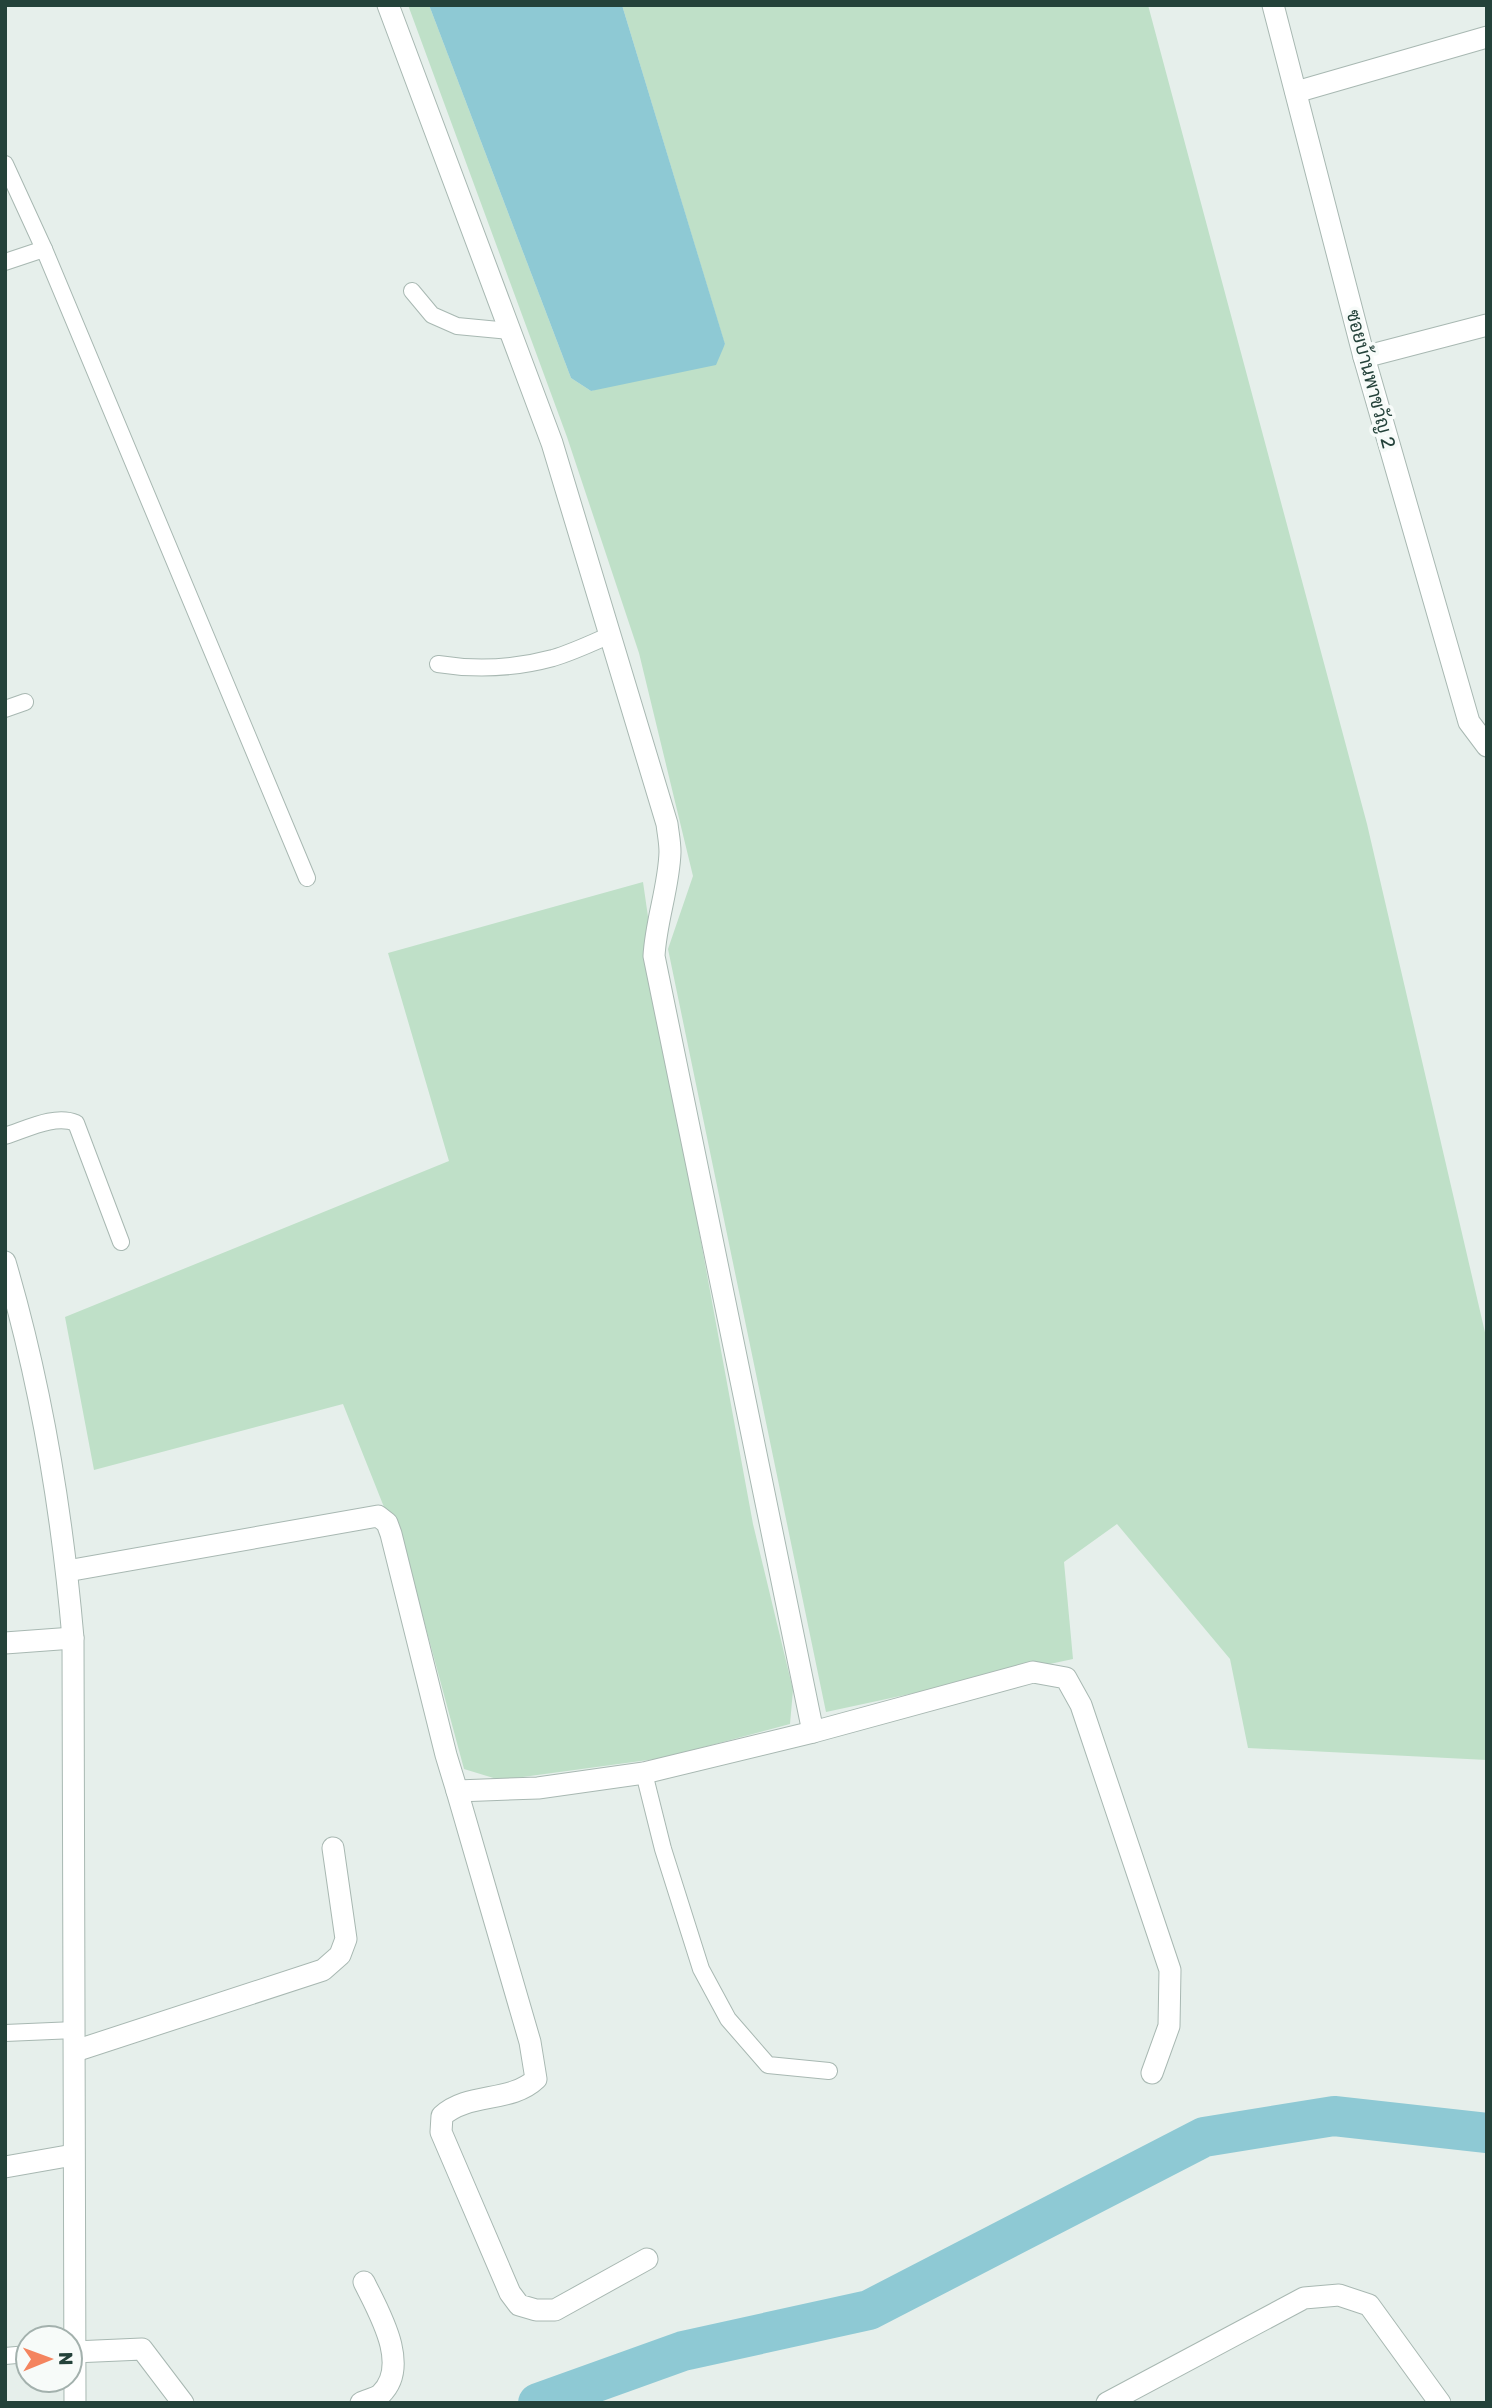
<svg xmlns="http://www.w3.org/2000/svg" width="1492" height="2408" font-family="Rubik,Sarabun,sans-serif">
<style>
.green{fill:#bfe0c8}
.water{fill:#8ec9d4}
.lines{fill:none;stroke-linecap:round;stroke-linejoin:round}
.canal{stroke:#8ec9d4;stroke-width:40}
.service-casing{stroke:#a8b8b2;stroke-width:18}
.minor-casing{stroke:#a8b8b2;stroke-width:23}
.tertiary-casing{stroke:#a8b8b2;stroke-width:23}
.service{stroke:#fff;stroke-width:16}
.minor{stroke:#fff;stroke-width:21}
.tertiary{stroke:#fff;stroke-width:21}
.labels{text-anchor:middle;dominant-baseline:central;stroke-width:7;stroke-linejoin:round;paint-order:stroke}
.street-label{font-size:19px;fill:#24423a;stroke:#f7fbf9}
</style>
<rect width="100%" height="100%" fill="#e6efeb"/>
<g class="green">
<polygon points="408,5 429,5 571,378 591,391 725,345 622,5 1148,5 1367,824 1487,1341 1487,1760 1248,1748 1230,1659 1117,1524 1064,1562 1073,1659 826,1712 668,949 693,876 639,653 567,437"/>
<polygon points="643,882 673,1090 753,1524 793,1690 790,1724 663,1758 500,1780 464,1769 413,1580 343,1404 94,1470 65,1317 449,1161 388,953"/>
</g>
<polygon class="water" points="429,5 622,5 725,344 716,365 591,391 571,378"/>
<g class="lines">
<polyline class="canal" points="538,2403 683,2351 869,2310 1204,2137 1334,2116 1487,2133"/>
<defs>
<g id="service">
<polyline points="5,164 44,249"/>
<polyline points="5,262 44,249 307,878"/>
<polyline points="412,291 432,315 457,326 510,331"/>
<path d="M438,664C475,670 516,668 553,658C573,652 592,643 610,635"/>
<polyline points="5,709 25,702"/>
<path d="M5,1136C27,1129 55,1114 76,1123L121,1242"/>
<polyline points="644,1773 663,1849 701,1969 728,2019 768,2065 829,2071"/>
<polyline points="5,2033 75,2030"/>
<polyline points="5,2356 28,2354"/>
</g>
<g id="minor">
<path d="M388,5L552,443L667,824C668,833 670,842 670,852C669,887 656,920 654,956L813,1732"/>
<polyline points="1273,5 1364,357 1469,722 1487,746"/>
<polyline points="1296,92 1487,37"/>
<polyline points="1364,357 1487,325"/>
<polyline points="67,1571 378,1516 387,1523 391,1534 446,1755 457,1791 538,1788 644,1773 813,1732 1033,1672 1066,1678 1081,1705 1170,1970 1169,2026 1152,2073"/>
<polyline points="5,1643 73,1638"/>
<path d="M457,1791L530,2042L536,2079C511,2103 468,2092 442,2116L441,2132L510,2293L519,2305L536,2310H555L647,2259"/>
<polyline points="75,2051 323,1970 340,1955 346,1939 333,1848"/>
<polyline points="5,2167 73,2155"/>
<path d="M361,2403C367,2400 377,2398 381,2394C411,2365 378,2311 364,2282"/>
<polyline points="1107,2403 1304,2298 1339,2295 1369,2305 1440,2403"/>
</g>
<g id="tertiary">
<path d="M5,1262C41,1384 62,1511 73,1638L75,2403"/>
<polyline points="74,2352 142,2349 183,2403"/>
</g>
</defs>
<use href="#service" class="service-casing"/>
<use href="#minor" class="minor-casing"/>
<use href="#tertiary" class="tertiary-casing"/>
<use href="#service" class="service"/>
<use href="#minor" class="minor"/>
<use href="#tertiary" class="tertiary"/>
</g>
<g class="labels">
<g class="street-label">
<text transform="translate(1371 379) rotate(75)">ซอยบ้านพาขวัญ 2</text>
</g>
</g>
<rect width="1492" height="2408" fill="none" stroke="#24423a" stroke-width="14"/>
<g transform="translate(49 2359) rotate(89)"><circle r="33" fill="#f7fbf9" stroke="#a3b1ad" stroke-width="2"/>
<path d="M0-5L12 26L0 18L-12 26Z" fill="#f4845f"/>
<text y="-10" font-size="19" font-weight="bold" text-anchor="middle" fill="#24423a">N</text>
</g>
</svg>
